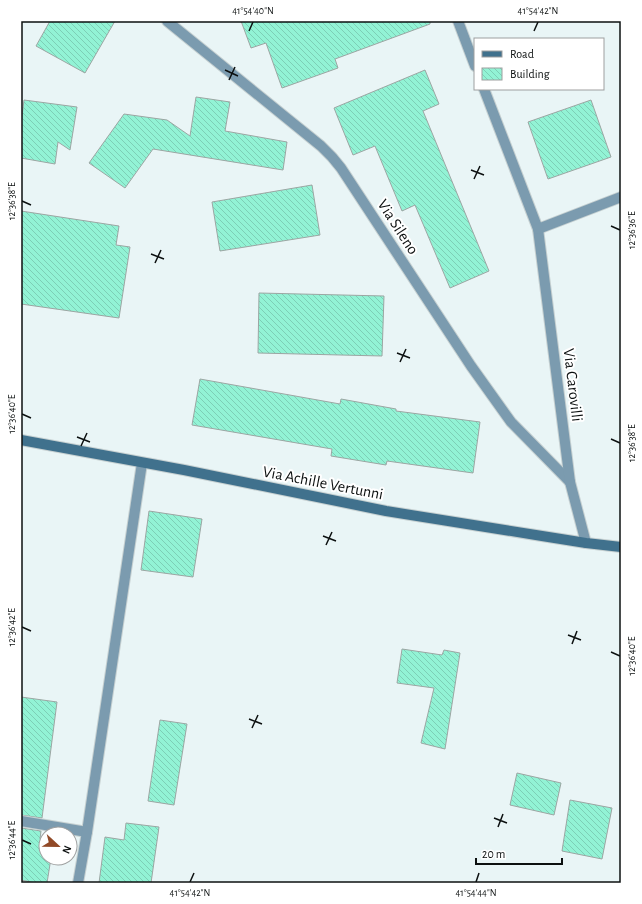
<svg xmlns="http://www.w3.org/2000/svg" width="642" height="904" font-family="'Alegreya Sans',sans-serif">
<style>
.building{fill:url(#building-back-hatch);stroke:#9ca6a3}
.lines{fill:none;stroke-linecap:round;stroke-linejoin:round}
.street-casing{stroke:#c6d0d1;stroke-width:12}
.secondary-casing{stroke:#c6d0d1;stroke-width:12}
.street{stroke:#7b9baf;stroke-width:10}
.secondary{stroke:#40718d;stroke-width:10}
.ticks{fill:none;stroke:#0c1010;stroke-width:1.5}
.labels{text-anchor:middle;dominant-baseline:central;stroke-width:4;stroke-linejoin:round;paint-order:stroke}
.street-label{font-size:16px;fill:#0c1010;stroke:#fff}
.neatline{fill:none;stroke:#0c1010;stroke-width:1.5}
.ticks-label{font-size:10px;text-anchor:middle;fill:#0c1010}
</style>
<defs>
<pattern id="building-back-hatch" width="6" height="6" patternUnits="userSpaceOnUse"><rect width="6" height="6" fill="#92f3d5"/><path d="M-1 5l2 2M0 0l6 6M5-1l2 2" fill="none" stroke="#7dcfb6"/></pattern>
</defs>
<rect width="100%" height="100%" fill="#e9f5f6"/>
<g class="building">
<polygon points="50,21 115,21 85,73 36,46"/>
<polygon points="241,21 430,21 430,24 335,59 338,68 282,88 266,43 251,48"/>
<polygon points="425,70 439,104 423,111 489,271 450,288 415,205 402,211 375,146 353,155 334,108"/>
<polygon points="196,97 230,102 225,131 287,142 283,170 153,149 125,188 89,163 124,114 167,120 190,136"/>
<polygon points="24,100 77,107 70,150 58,142 55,164 21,158 21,124"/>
<polygon points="591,100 611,157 548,179 528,122"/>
<polygon points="312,185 320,235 220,251 212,202"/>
<polygon points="21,211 119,226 116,245 130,247 119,318 21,304"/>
<polygon points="259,293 384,296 382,356 258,353"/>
<polygon points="200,379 340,404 341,399 396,409 396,411 480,422 473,473 387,461 386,465 331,456 332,449 192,425"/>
<polygon points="149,511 202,519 193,577 141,570"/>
<polygon points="402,649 442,655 444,650 460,653 445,749 421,743 434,688 397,683"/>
<polygon points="21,697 57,702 42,818 21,815"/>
<polygon points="160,720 187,724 174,805 148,801"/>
<polygon points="517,773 561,783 554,815 510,805"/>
<polygon points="570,800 612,808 602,859 562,851"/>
<polygon points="126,823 159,827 151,883 99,883 105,837 124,840"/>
<polygon points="21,828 41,831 40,839 46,840 46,858 51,858 47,883 36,883 21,880"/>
</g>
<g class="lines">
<defs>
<g id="street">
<polyline points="167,21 321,146 332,157 341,168 471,366 511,422 570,482"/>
<polyline points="458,21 475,66"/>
<polyline points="484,89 538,229 570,482 586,543"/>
<polyline points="538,229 621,197"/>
<polyline points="21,821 87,832"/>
<polyline points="78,883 87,832 142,463"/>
</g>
<polyline id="secondary" points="21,440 184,470 386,511 542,536 586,543 621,547"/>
</defs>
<use href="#street" class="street-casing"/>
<use href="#secondary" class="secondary-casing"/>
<use href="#street" class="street"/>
<use href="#secondary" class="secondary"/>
</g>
<path class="ticks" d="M249,31L253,22M534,31L538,22M225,70L238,76M229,80L235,67M471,170L484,175M474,179L480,166M22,201L31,205M611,226L620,230M151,254L164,259M155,263L161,250M397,353L410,358M400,362L406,349M22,414L31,418M77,437L90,442M611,439L620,443M81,446L87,433M323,536L336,541M326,545L332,532M22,627L31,631M568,635L581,640M572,644L577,631M611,652L620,656M249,719L262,724M252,728L258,715M494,818L507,823M498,827L503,814M22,840L31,844M190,882L194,873M476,882L479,873"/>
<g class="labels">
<g class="street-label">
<text transform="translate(398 227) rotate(57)">Via Sileno</text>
<text transform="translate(573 385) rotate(83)">Via Carovilli</text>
<text transform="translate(323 483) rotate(11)">Via Achille Vertunni</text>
</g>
</g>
<rect width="642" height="904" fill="none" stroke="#ffffff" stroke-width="44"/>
<rect x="474" y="38" width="130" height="52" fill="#ffffff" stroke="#9e9f9f"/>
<rect x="482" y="51" width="20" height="6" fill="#40718d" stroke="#9e9f9f"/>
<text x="510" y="58" font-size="12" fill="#0c1010">Road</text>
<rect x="482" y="68" width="20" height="12" fill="url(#building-back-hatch)" stroke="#9e9f9f"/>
<text x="510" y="78" font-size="12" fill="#0c1010">Building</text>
<g transform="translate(58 846) rotate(112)"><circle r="19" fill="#ffffff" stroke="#9e9f9f"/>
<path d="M0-3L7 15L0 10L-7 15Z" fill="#914927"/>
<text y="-6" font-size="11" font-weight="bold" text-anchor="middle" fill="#0c1010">N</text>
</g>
<path d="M476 858v6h86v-6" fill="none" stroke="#0c1010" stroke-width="2"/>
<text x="482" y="858" font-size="12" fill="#0c1010" stroke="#ffffff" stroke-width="3" paint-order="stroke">20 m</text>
<rect x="22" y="22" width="598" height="860" class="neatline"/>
<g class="ticks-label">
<text x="253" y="14">41°54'40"N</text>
<text x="538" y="14">41°54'42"N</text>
<text transform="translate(11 201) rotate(-90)" y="4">12°36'38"E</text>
<text transform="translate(631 230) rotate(-90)" y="4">12°36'36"E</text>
<text transform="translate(11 414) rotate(-90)" y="4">12°36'40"E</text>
<text transform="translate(631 443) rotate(-90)" y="4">12°36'38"E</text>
<text transform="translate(11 627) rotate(-90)" y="4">12°36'42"E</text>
<text transform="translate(631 656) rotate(-90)" y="4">12°36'40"E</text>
<text transform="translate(11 840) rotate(-90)" y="4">12°36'44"E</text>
<text x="190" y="896">41°54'42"N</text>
<text x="476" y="896">41°54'44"N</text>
</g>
</svg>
